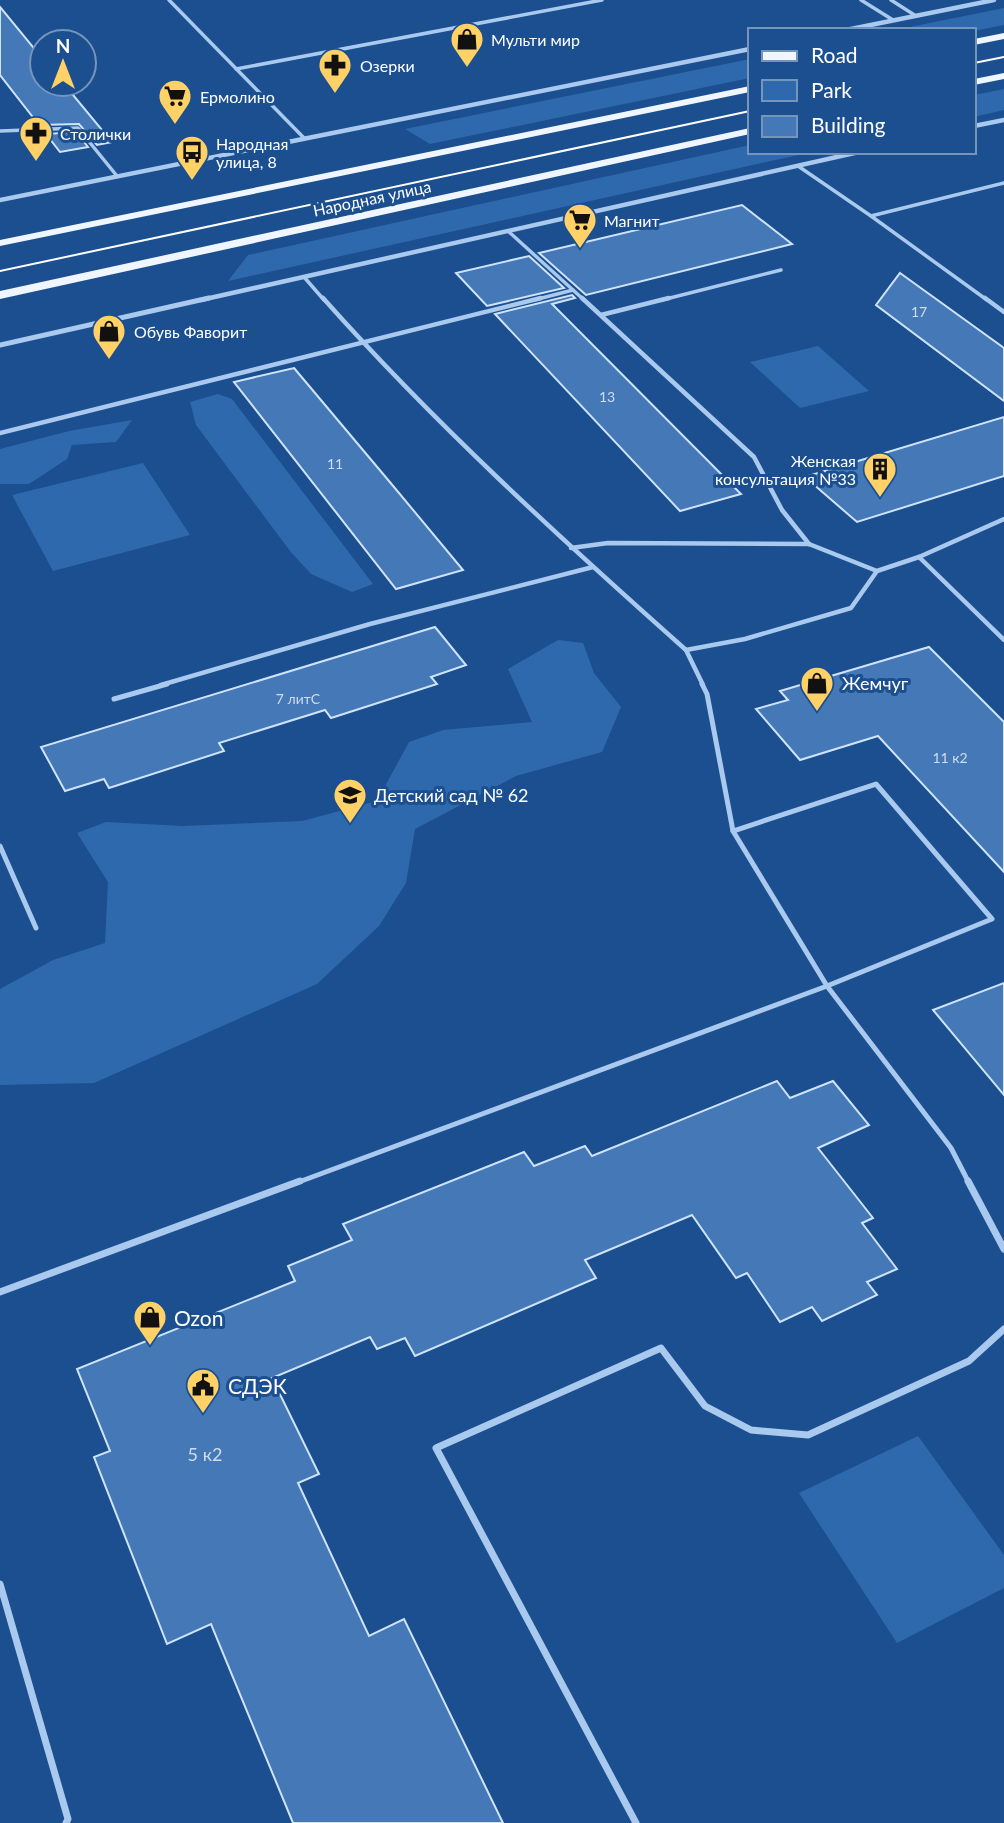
<svg xmlns="http://www.w3.org/2000/svg" width="1004" height="1823" font-family="Lato,sans-serif">
<style>
.green{fill:#2e69ad}
.building{fill:#4478b7;stroke:#cfe3fa;stroke-width:2}
.lines{fill:none;stroke-linecap:round;stroke-linejoin:round}
.service-far3{stroke:#a9c9ee;stroke-width:3.5}
.service-far2{stroke:#a9c9ee;stroke-width:4.5}
.service-far1{stroke:#a9c9ee;stroke-width:5}
.service{stroke:#a9c9ee;stroke-width:7}
.minor-far1{stroke:#a9c9ee;stroke-width:4.5}
.minor{stroke:#a9c9ee;stroke-width:5}
.primary{fill:#f0f6ff;fill-rule:evenodd}
.tram{stroke:#fff;stroke-width:2}
.labels{text-anchor:middle;dominant-baseline:central;stroke-width:6;stroke-linejoin:round;paint-order:stroke}
.number-label{font-size:14px;fill:#d0dded}
.far-poi-label{font-size:16px;fill:#fff;stroke:#1b4f8f;text-anchor:start}
.far-street-label{font-size:16px;fill:#fff;stroke:#1b4f8f}
.poi-label{font-size:18px;fill:#fff;stroke:#1b4f8f;text-anchor:start}
.near-number-label{font-size:18px;fill:#d0dded}
.near-poi-label{font-size:21px;fill:#fff;stroke:#1b4f8f;text-anchor:start}
</style>
<rect width="100%" height="100%" fill="#1b4f8f"/>
<g class="green">
<polygon points="1004,8 1004,25 974,31 895,30"/>
<polygon points="750,59 750,78 430,144 405,129"/>
<polygon points="1004,89 1004,110 974,117 974,95"/>
<polygon points="750,145 750,152 812,152 228,281 248,255"/>
<polygon points="818,346 869,391 800,408 750,362"/>
<polygon points="218,394 232,399 373,584 352,592 311,574 290,551 196,425 190,402"/>
<polygon points="132,420 116,442 72,445 67,459 29,484 0,484 0,449 69,431"/>
<polygon points="143,463 190,535 53,571 12,495"/>
<polygon points="558,640 583,643 594,673 621,707 602,752 516,776 415,829 406,883 379,926 317,984 94,1083 0,1085 0,989 53,960 105,943 108,882 77,833 106,822 183,826 302,821 377,801 409,742 443,730 532,722 508,669"/>
<polygon points="918,1436 1004,1555 1004,1588 897,1643 799,1493"/>
</g>
<g class="building">
<polygon points="0,7 42,58 42,84 64,84 112,142 97,145 79,124 39,125 0,75"/>
<polygon points="76,132 88,147 60,152 46,134"/>
<polygon points="742,205 792,244 586,295 539,253"/>
<polygon points="529,256 564,288 487,306 456,273"/>
<polygon points="900,273 1004,348 1004,401 876,305"/>
<polygon points="572,295 575,298 552,304 741,494 680,511 495,314"/>
<polygon points="294,368 394,487 463,570 396,589 234,382"/>
<polygon points="1004,417 1004,476 857,522 805,477"/>
<polygon points="435,627 466,665 431,677 437,684 331,718 325,710 219,743 224,751 109,788 104,779 65,791 41,747"/>
<polygon points="929,647 1004,722 1004,872 878,736 800,760 756,709 788,700 780,691"/>
<polygon points="1004,983 1004,1095 933,1010"/>
<polygon points="777,1081 790,1098 833,1081 869,1125 818,1148 873,1218 862,1223 897,1269 867,1282 877,1295 822,1321 812,1307 780,1322 747,1273 736,1278 692,1215 585,1260 596,1278 415,1356 405,1338 377,1349 370,1337 272,1378 319,1474 298,1483 369,1636 404,1619 503,1823 293,1823 211,1624 167,1644 94,1457 110,1451 77,1369 295,1281 288,1266 352,1240 343,1224 524,1152 534,1166 585,1146 592,1156"/>
</g>
<g class="lines">
<g class="service-far3">
<polyline points="169,0 304,138"/>
<polyline points="861,0 893,20"/>
<polyline points="891,0 916,16"/>
<polyline points="236,69 602,0"/>
<polyline points="0,131 78,128 117,176"/>
<polyline points="798,166 871,216 1004,183"/>
<polyline points="871,216 987,300"/>
<polyline points="508,231 573,290"/>
<polyline points="304,277 324,300"/>
<polyline points="534,300 573,290 584,300"/>
<polyline points="662,300 781,270"/>
</g>
<g class="service-far2">
<path d="M323,298C435,424 560,538 686,650L745,639L851,608L877,571L919,557L1004,519"/>
<polyline points="582,298 754,457 782,510 809,544"/>
<polyline points="985,298 1004,312"/>
<polyline points="601,315 669,298"/>
<polyline points="0,433 541,298"/>
<polyline points="571,548 608,543 809,544 877,571"/>
<polyline points="919,557 1004,640"/>
<polyline points="686,650 703,685"/>
<polyline points="161,685 370,624 593,567"/>
</g>
<g class="service-far1">
<polyline points="114,699 167,684"/>
<polyline points="733,831 876,784 992,919 827,986 951,1148 969,1183"/>
<polyline points="0,846 36,928"/>
<polyline points="296,1183 827,986 733,831 707,694 702,684"/>
</g>
<g class="service">
<polyline points="968,1181 1004,1249"/>
<polyline points="0,1292 300,1181"/>
<polyline points="0,1584 68,1819 66,1823"/>
<polyline points="636,1823 436,1448 661,1348 705,1406 751,1430 808,1435 969,1361 1004,1329"/>
</g>
<g class="minor-far1">
<polyline points="846,30 994,0"/>
<polyline points="974,126 1004,120"/>
<polyline points="0,200 750,49"/>
<polyline points="201,300 859,152"/>
</g>
<polyline class="minor" points="0,345 209,298"/>
<g class="primary">
<polygon points="1004,33 1004,39 974,45 974,39"/>
<polygon points="1004,73 1004,79 974,85 974,79"/>
<polygon points="750,86 750,92 0,246 0,240"/>
<polygon points="750,128 750,134 0,299 0,291"/>
</g>
<g class="tram">
<polyline points="974,63 1004,57"/>
<polyline points="0,271 750,111"/>
</g>
</g>
<defs>
<symbol id="shop-pin" viewBox="-11 -11 22 30"><path d="M0 17L-7.5 6A9.5 9.5 0 1 1 7.5 6Z" fill="#ffd166" stroke="#1b4f8f"/><path d="M-5-2.5h2.3a2.7 3.5 0 0 1 5.4 0H5L5.5 6h-11ZM-1.5-2.5h3a1.5 2.3 0 0 0-3 0Z" fill="#111"/></symbol>
<symbol id="pharmacy-pin" viewBox="-11 -11 22 30"><path d="M0 17L-7.5 6A9.5 9.5 0 1 1 7.5 6Z" fill="#ffd166" stroke="#1b4f8f"/><path d="M-2-6h4v4h4v4h-4v4h-4v-4h-4v-4h4Z" fill="#111"/></symbol>
<symbol id="supermarket-pin" viewBox="-11 -11 22 30"><path d="M0 17L-7.5 6A9.5 9.5 0 1 1 7.5 6Z" fill="#ffd166" stroke="#1b4f8f"/><path d="M-6-5.5h2.5l.6 2H6L4.5 2H-2.5L-4.4-4H-6ZM-1.5 3.2a1.3 1.3 0 1 0 .1 0ZM3 3.2a1.3 1.3 0 1 0 .1 0Z" fill="#111"/></symbol>
<symbol id="bus-pin" viewBox="-11 -11 22 30"><path d="M0 17L-7.5 6A9.5 9.5 0 1 1 7.5 6Z" fill="#ffd166" stroke="#1b4f8f"/><path d="M-5-6H5V4H4V6H2V4H-2V6H-4V4H-5ZM-3.5-4V0h7V-4ZM-3.5 1.2v1.5H-2V1.2ZM2 1.2v1.5H3.5V1.2Z" fill="#111"/></symbol>
<symbol id="building-pin" viewBox="-11 -11 22 30"><path d="M0 17L-7.5 6A9.5 9.5 0 1 1 7.5 6Z" fill="#ffd166" stroke="#1b4f8f"/><path d="M-4-6H4V6H1V3H-1V6H-4ZM-2.5-4.3h1.7v1.8h-1.7ZM.8-4.3h1.7v1.8H.8ZM-2.5-1h1.7V.8h-1.7ZM.8-1h1.7V.8H.8Z" fill="#111"/></symbol>
<symbol id="school-pin" viewBox="-11 -11 22 30"><path d="M0 17L-7.5 6A9.5 9.5 0 1 1 7.5 6Z" fill="#ffd166" stroke="#1b4f8f"/><path d="M0-5L7-2L0 1L-7-2ZM-4 1L0 2.5L4 1V4Q0 6-4 4Z" fill="#111"/></symbol>
<symbol id="civic-pin" viewBox="-11 -11 22 30"><path d="M0 17L-7.5 6A9.5 9.5 0 1 1 7.5 6Z" fill="#ffd166" stroke="#1b4f8f"/><path d="M-.6-6.5H3V-4.5H.6V-3L4-1V1h2V6H-6V1h2V-1L-.6-3ZM-1.2 2.5V6h2.4V2.5Z" fill="#111"/></symbol>
</defs>
<g fill-rule="evenodd">
<use href="#shop-pin" x="448" y="20" width="38" height="52"/>
<use href="#pharmacy-pin" x="316" y="46" width="38" height="52"/>
<use href="#supermarket-pin" x="156" y="77" width="38" height="52"/>
<use href="#pharmacy-pin" x="17" y="114" width="38" height="52"/>
<use href="#bus-pin" x="173" y="133" width="38" height="52"/>
<use href="#supermarket-pin" x="561" y="201" width="38" height="52"/>
<use href="#shop-pin" x="90" y="312" width="38" height="52"/>
<use href="#building-pin" x="861" y="450" width="38" height="52"/>
<use href="#shop-pin" x="798" y="664" width="38" height="52"/>
<use href="#school-pin" x="331" y="776" width="38" height="52"/>
<use href="#shop-pin" x="131" y="1298" width="38" height="52"/>
<use href="#civic-pin" x="184" y="1366" width="38" height="52"/>
</g>
<g class="labels">
<g class="number-label">
<text x="919" y="311">17</text>
<text x="607" y="396">13</text>
<text x="335" y="463">11</text>
<text x="298" y="698">7 литС</text>
<text x="950" y="757">11 к2</text>
</g>
<g class="far-poi-label">
<text x="491" y="39">Мульти мир</text>
<text x="360" y="65">Озерки</text>
<text x="200" y="96">Ермолино</text>
<text x="60" y="133">Столички</text>
<text x="216" y="143">Народная<tspan x="216" dy="18">улица, 8</tspan></text>
<text x="604" y="220">Магнит</text>
<text x="134" y="331">Обувь Фаворит</text>
<text x="856" y="460" text-anchor="end">Женская<tspan x="856" dy="18">консультация №33</tspan></text>
</g>
<g class="far-street-label">
<text transform="translate(372 198) rotate(-12)">Народная улица</text>
</g>
<g class="poi-label">
<text x="842" y="683">Жемчуг</text>
<text x="374" y="795">Детский сад № 62</text>
</g>
<g class="near-number-label">
<text x="205" y="1454">5 к2</text>
</g>
<g class="near-poi-label">
<text x="174" y="1317">Ozon</text>
<text x="228" y="1385">СДЭК</text>
</g>
</g>
<rect x="748" y="28" width="228" height="126" fill="#1b4f8f" stroke="#7695bc" stroke-width="2"/>
<rect x="762" y="51" width="35" height="10" fill="#f0f6ff" stroke="#7695bc" stroke-width="2"/>
<text x="811" y="63" font-size="21" fill="#ffffff">Road</text>
<rect x="762" y="80" width="35" height="21" fill="#2e69ad" stroke="#7695bc" stroke-width="2"/>
<text x="811" y="98" font-size="21" fill="#ffffff">Park</text>
<rect x="762" y="116" width="35" height="21" fill="#4478b7" stroke="#7695bc" stroke-width="2"/>
<text x="811" y="133" font-size="21" fill="#ffffff">Building</text>
<g transform="translate(63 63)"><circle r="33" fill="#1b4f8f" stroke="#7695bc" stroke-width="2"/>
<path d="M0-5L12 26L0 18L-12 26Z" fill="#ffd166"/>
<text y="-10" font-size="19" font-weight="bold" text-anchor="middle" fill="#ffffff">N</text>
</g>
</svg>
